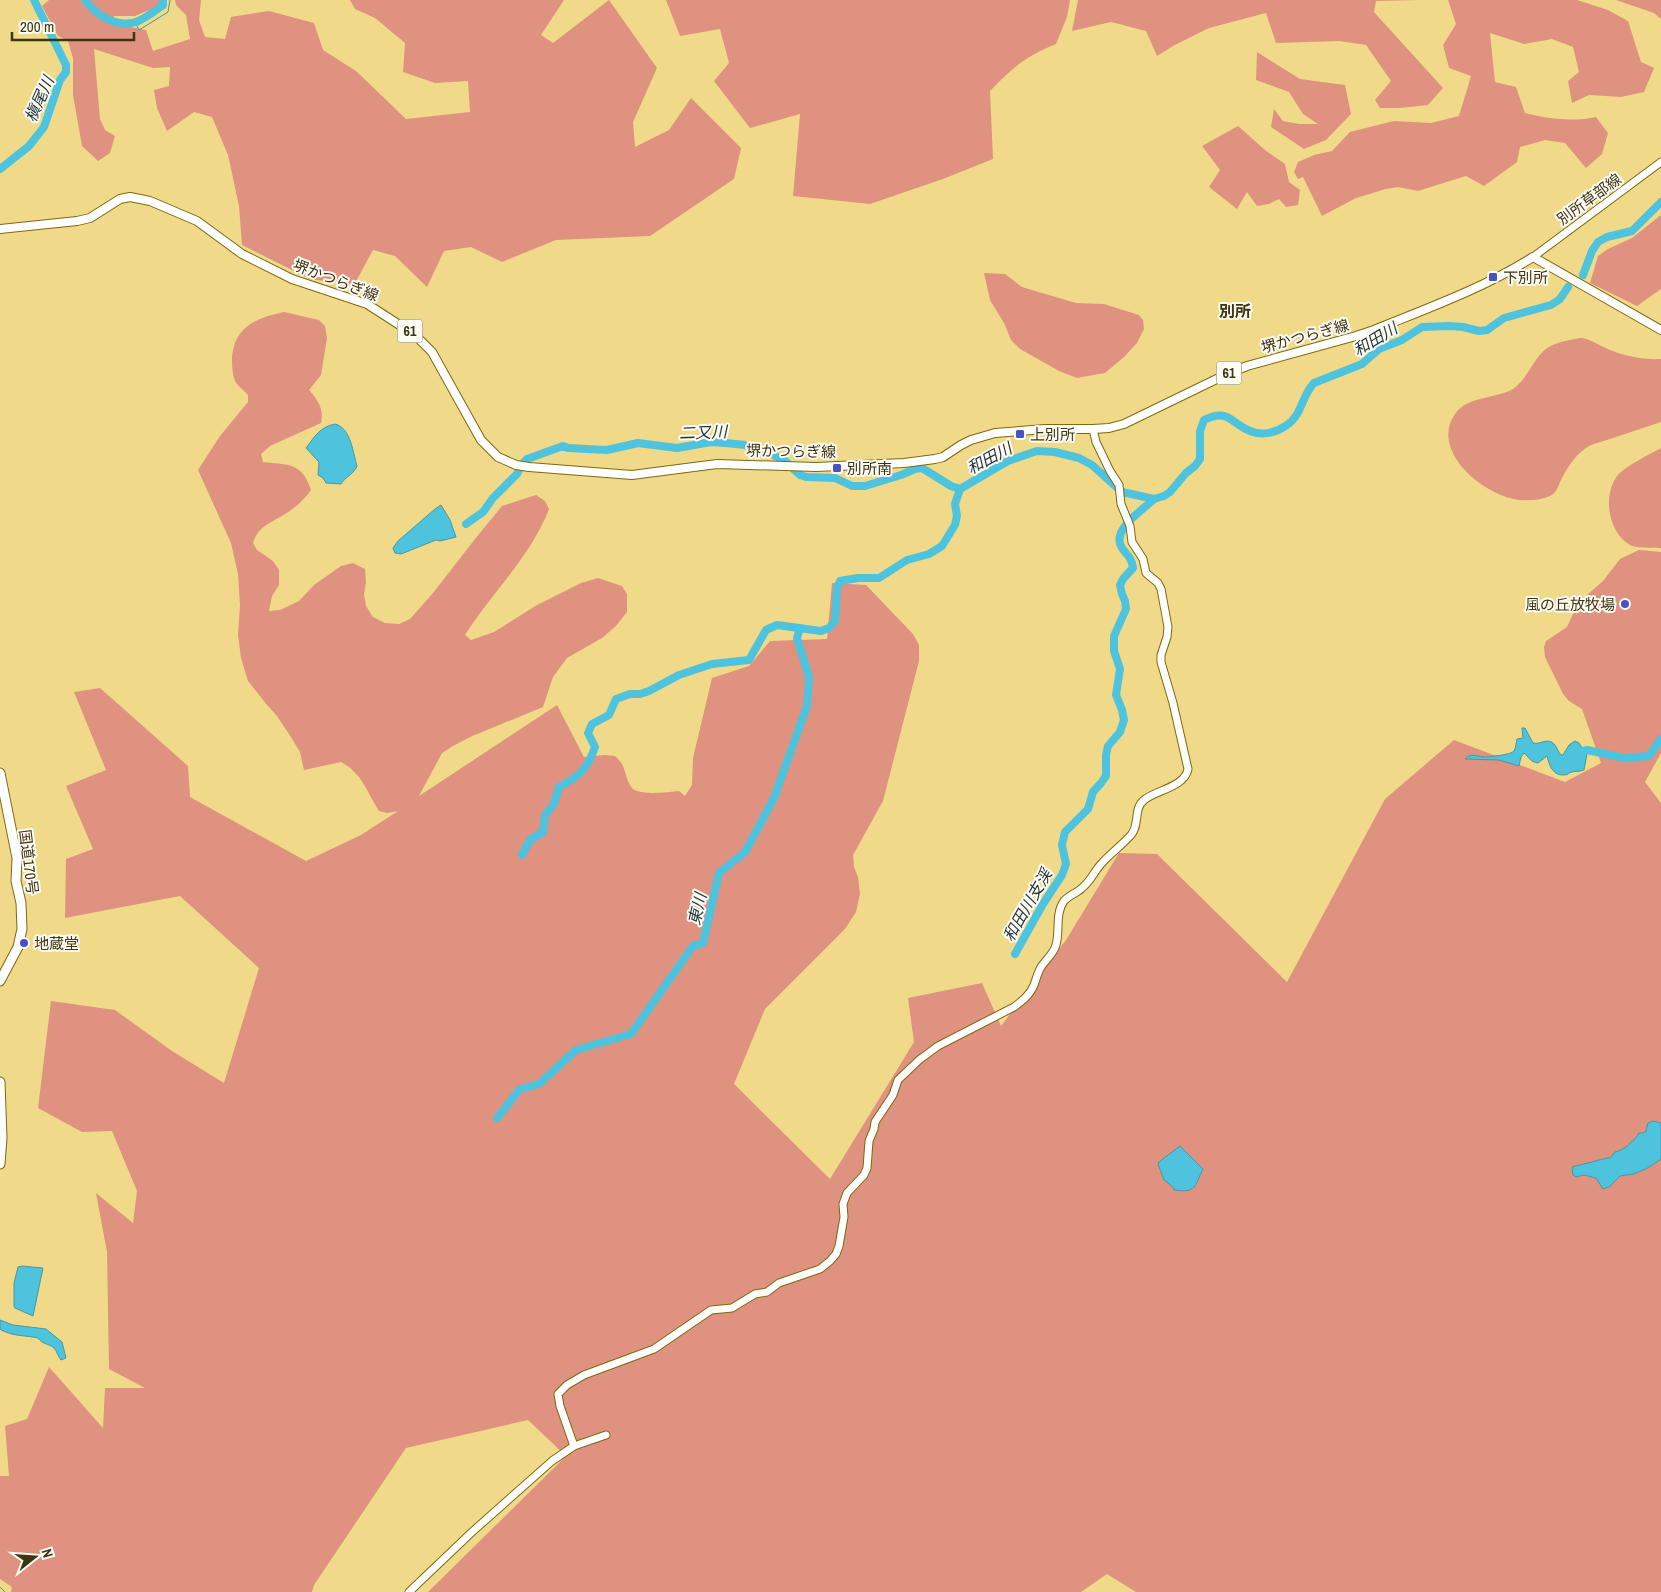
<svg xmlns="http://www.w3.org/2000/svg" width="1661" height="1592" font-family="'Archivo Narrow','Noto Sans JP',sans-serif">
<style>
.green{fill:#df927f}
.water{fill:#4dc3dd;stroke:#4898a0}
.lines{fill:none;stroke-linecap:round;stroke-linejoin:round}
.stream{stroke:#4898a0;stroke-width:1}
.river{stroke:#4dc3dd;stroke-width:8}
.secondary-casing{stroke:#7e690e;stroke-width:9}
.primary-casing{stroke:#7e690e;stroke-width:10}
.highway-casing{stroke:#7e690e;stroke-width:11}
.secondary{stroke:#fff;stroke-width:7}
.primary{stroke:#fff;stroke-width:8}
.highway{stroke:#fff;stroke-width:9}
.poi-dot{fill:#4851c6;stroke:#fdfbf3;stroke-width:2}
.labels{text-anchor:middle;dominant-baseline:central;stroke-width:4;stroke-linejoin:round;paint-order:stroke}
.shield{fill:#fdfbf3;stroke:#777056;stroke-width:1}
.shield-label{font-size:14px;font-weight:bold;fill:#3d3412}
.street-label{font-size:15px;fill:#3d3412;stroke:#fdfbf3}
.poi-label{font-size:15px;fill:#3d3412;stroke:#fdfbf3;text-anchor:start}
.water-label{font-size:16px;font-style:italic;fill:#1e3338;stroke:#fdfbf3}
.neighbourhood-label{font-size:16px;font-weight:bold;fill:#3d3412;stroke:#fdfbf3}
</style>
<rect width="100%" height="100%" fill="#f0da89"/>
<g class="green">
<polygon points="49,0 159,0 159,6 135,16 114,16 110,23 146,30 153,51 190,39 186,15 176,5 175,0 201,0 199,20 205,37 225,39 231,17 269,11 314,23 323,50 356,71 406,119 470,112 468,81 435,83 403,72 405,43 375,18 355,9 350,0 564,0 541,35 553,43 609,0 657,68 633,122 635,147 669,130 691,98 741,148 734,179 650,236 556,240 502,262 471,247 444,251 427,287 395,256 373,250 354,285 310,279 242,245 239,206 228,155 212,117 194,112 167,131 157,108 154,90 169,86 170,67 153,68 94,49 100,119 105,130 115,136 110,153 98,161 82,146 73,95 73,58 68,41 58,36 42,6"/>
<path d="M666,0H1070L1067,17L1056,44C1026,56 1012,68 990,91L993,159L943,179L870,204L793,196L800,114L750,128L714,81L729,63L720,29L680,36Z"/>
<polygon points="1078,0 1421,0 1376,1 1374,12 1443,88 1428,105 1400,108 1380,108 1375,100 1391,81 1366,45 1339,41 1276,43 1266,13 1209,28 1173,46 1157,56 1146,31 1111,22 1072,31"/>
<path d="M1448,0H1577L1608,10L1628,21L1641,62L1654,68L1644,92L1621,97L1589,95L1572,103L1568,81L1579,72L1573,47L1552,39L1524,44L1490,33L1495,82L1516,87L1525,113C1549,119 1572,122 1596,117L1608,133L1602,154L1586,168L1565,143L1545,140L1520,147L1517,162L1484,186L1466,176L1418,191L1398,187L1386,189L1356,198L1322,216L1303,177L1298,179L1294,172L1298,162L1314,155L1332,151L1350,132L1394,121L1431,123L1459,116L1471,76L1449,68L1443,45L1456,24Z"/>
<polygon points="1616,0 1661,0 1661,19 1654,13"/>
<polygon points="1257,52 1300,79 1345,85 1351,114 1326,140 1304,149 1271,127 1274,109 1283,121 1299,124 1318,124 1303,114 1289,92 1256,80"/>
<polygon points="1238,126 1265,150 1285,164 1289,182 1300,190 1298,205 1286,207 1279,199 1269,204 1257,206 1247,192 1237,209 1209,187 1220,170 1202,146"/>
<polygon points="1661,215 1661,289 1637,306 1590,283 1598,256 1608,249 1632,238"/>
<polygon points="984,273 1005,274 1022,287 1076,303 1104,304 1139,315 1143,320 1144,329 1137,343 1124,357 1105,373 1077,378 1059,371 1020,349 1011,340 1004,323 990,300"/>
<path d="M284,312L319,320L325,326L327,338L321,375L309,390C318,400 324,409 321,423L270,446L261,454L263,462C289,465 302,462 311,490C304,500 295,508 285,514C271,523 258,526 253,543L257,550L273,561L279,570V585L272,596L269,611L280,610L299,601L314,585L341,566L353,563L365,569L366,582L364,594L366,606L373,617L385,623L399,624L410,619L433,593L475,539L502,506L536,495L545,501L549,509C531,556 492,593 465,635L471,640L494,632L537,605L581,583L598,578L622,586L627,594V612L616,626L602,638L567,658L553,677L543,707L470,737L453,746L442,753L419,796L557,705L584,757L605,755L615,756C618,759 621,762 623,766C626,773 627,782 632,788C639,796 669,792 679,791L685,796L692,785L693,758L712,678L749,666L770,641L827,639L832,583L866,585L913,634L919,645V661L883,801L853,855L854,867L858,877L860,894L856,912L845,929L765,1009L734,1084L830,1179L914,1042L908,998L982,983L1001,1026L1066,940L1119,853L1157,854L1287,982L1385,799L1454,740L1565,782L1601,763L1582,709L1569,701L1563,694L1545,657L1544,647L1546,641L1567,627L1578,603L1603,581L1620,559L1639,550L1661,552V753L1645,782L1661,803V1592H1136L1107,1574L1081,1592H428L566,1456L528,1420L406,1448L314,1585L312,1592H11L12,1587L0,1579V1476H9L5,1426L27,1419L49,1367L103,1428L105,1388H145L109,1369L107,1252L96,1193L133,1223L137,1191L112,1131L82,1132L38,1108L51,1001L115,1010L172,1051L224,1083L259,968L180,896L65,918L66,859L93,849L66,786L106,770L74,692L100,688L188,766L190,797L306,861L361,835L398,811L387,813L379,811C367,792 362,773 341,762L304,770L300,752L289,734L277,716L267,705L248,681L241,658L238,635L240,605L238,574L231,543L198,470L220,436L248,402V395C245,391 240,388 237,384C232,378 232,364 232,357C235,326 256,318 284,312Z"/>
<path d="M1580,338C1589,338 1600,346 1610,350C1625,356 1644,360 1661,359V422C1644,428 1627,433 1610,439C1604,441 1595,443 1589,446C1577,453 1568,466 1562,478C1559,483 1558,490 1553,494C1547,498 1538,500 1531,500C1494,505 1427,454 1455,414C1467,396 1496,399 1513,389C1528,379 1533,358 1547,348C1556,342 1570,340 1580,338Z"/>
<path d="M1661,448V548C1652,547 1638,549 1630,545C1608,533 1602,494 1618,475C1626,466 1650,454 1661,448Z"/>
</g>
<g class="water">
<path d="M335,424C351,428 353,453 357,466C354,474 345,477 341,484L326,483L323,478L318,475L319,462L306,448C315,436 320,427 335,424Z"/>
<polygon points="441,505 450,520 456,537 440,541 436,540 401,554 395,553 393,548 398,541 435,509"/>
<path d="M1522,728H1525L1533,743C1540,745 1548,737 1554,744C1557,747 1558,752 1561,755H1563L1569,745L1575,741L1579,743L1582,748L1588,749L1584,770C1579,772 1576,771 1572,772C1565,774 1571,774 1564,775C1553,776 1549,765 1547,756L1538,763C1530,762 1529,757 1524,753L1521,757L1519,766L1499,760L1465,759C1470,753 1476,756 1483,757C1488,757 1511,755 1514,751C1516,748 1516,742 1517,739L1523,738Z"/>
<path d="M1653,1121L1661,1123V1159L1646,1169L1633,1174L1620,1176L1609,1187L1603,1189L1596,1178L1584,1175L1576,1177L1573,1175L1572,1167L1611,1157L1615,1152C1623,1151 1635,1140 1639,1133H1643L1646,1131L1648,1123Z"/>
<path d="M1180,1146L1203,1169C1194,1187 1197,1193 1174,1190V1188L1164,1180L1158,1164L1159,1162Z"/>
<polygon points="22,1266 43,1268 33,1316 15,1308 14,1306 14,1283 18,1267"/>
<path d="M0,1320L13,1325L46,1329L62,1342L66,1358L61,1360C58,1357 57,1351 54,1348C48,1343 43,1345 38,1338C24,1335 16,1337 1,1330L0,1329Z"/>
</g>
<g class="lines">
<g class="stream">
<polyline points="135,22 139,30 168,12 170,0"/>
<polyline points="0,1587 5,1592"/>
</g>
<g class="river">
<path d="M85,0C96,15 116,28 136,22C145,19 155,11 163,5V0"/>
<polyline points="0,169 29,146 44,127 60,80 66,72 66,65 34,0"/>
<polyline points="1583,275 1592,251 1598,242 1607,237 1632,231 1661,202"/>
<polyline points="523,463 527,459 563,446 568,448 607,450 638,443 677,448 711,442 726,443 745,445 760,449 784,460 800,475 806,477 835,478 852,486 865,486 901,475 915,469 922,468 951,486 960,489"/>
<polyline points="466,524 483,512 493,498 517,474 519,470"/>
<polyline points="1579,752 1587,750 1624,758 1649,756 1661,739"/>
<path d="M522,855L530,840L543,832L545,815L554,804L559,787C579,777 588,768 595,747L588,733L592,724L609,715L616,699L630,694H640L649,691L679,675L712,664L749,660L766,630L777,625L821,631L829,628L835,621L837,588L840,581L858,578H879L907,560L929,554L942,546L955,525L957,516L955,504L960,489L1008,461L1037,451L1055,452L1079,458L1092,465L1122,492L1154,499L1164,496L1170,492L1186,473L1195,466L1200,459V431L1204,420C1229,408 1230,423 1250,431C1262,436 1276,433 1287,425C1302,415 1302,395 1314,383L1362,364L1379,349L1402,340L1422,327L1450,326L1463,327L1479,331L1487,330L1504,318L1551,305L1560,299L1568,287"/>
<path d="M1015,954L1043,904L1062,875L1066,864L1062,845L1065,832L1088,809L1093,792L1101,783L1106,776V755L1108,746L1120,732L1124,720L1122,710L1116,695L1120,669L1114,651V636L1126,609L1125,601L1122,594L1120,585L1123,579L1133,568C1132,558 1127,555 1122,548C1110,530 1143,510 1154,499"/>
<polyline points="497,1118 520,1089 539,1084 576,1050 631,1034 693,946 703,943 719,873 745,852 774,798 807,706 809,677 797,638 800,628"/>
</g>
<defs>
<g id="secondary">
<polyline points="1533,257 1661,162"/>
<path d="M574,1446L560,1406L558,1394L567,1385L584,1375L654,1349L711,1310L732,1308L755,1294L767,1292L779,1283L820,1269L830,1261L836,1254L839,1246L844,1217L843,1204L847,1193L864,1175L867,1168L869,1141L874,1129L875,1122L893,1095L898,1080L919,1060L938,1046L1014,1007C1022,1001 1030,995 1034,985C1036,979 1038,972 1041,967C1046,959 1053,955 1056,945C1060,932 1055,913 1064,901C1069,895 1077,893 1082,888C1090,882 1094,872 1101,864C1110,854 1122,845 1131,835C1140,825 1133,809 1144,800C1156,790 1185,787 1188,769L1173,703L1161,662V655L1167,637L1168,627L1161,589L1158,583L1146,573L1143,559L1132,542L1130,526L1121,504L1119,485L1110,471L1096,442L1093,429"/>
<polyline points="409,1592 472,1532 552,1461 574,1446 606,1435"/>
</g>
<path id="primary" d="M0,229L77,221L90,218L120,199L130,197L150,201L197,221L242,254L292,279L367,304L415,335L432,352L481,440L498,457L516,465L529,467L632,475L717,464L816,467L904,463L935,459L943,457L961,445L971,440L995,433L1045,429H1093L1109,428L1124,424L1227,374L1247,366L1356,336L1374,330C1428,308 1484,288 1533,257L1661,330"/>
<g id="highway">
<polyline points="0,773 17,858 16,881 21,903 22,929 18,947 0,981"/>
<polyline points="0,1082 2,1138 0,1164"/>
</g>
</defs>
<use href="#secondary" class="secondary-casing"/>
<use href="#primary" class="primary-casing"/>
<use href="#highway" class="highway-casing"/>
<use href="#secondary" class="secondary"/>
<use href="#primary" class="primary"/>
<use href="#highway" class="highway"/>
</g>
<g class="poi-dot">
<rect x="1488" y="272" width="10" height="10" rx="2.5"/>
<rect x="1015" y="429" width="10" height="10" rx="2.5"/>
<rect x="832" y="463" width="10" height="10" rx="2.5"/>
<circle cx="1625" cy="604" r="5"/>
<circle cx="24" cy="943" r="5"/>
</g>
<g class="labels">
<g class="shield">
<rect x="397.5" y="319.5" width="25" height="23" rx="4"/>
<rect x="1216.5" y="361.5" width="25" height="23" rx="4"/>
</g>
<g class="shield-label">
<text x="410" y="331">61</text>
<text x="1229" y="373">61</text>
</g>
<g class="street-label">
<text transform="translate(1589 199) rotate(-36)">別所草部線</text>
<text transform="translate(336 280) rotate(21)">堺かつらぎ線</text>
<text transform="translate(1305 336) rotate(-15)">堺かつらぎ線</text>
<text transform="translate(791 451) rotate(1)">堺かつらぎ線</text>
<text transform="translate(29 862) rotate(83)">国道170号</text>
</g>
<g class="poi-label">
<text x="1503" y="277">下別所</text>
<text x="1030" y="434">上別所</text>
<text x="847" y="468">別所南</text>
<text x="1615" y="604" text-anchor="end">風の丘放牧場</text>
<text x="34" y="943">地蔵堂</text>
</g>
<g class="water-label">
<text transform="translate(39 99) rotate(-66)">槇尾川</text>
<text transform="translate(1375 339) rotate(-31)">和田川</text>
<text transform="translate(703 432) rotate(-2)">二又川</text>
<text transform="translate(989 458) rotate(-28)">和田川</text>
<text transform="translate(1027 905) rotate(-60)">和田川支渓</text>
<text transform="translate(697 909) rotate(-77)">東川</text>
</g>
<g class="neighbourhood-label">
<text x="1235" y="311">別所</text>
</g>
</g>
<g transform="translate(35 1557) rotate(73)" stroke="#fdfbf3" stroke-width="4" paint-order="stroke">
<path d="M0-4L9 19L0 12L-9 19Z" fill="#3d3412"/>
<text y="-8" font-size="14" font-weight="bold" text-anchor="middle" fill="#3d3412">N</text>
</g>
<path d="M12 32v8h122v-8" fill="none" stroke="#3d3412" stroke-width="2.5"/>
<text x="20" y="32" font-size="15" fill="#3d3412" stroke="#fdfbf3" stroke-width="4" paint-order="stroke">200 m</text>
</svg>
